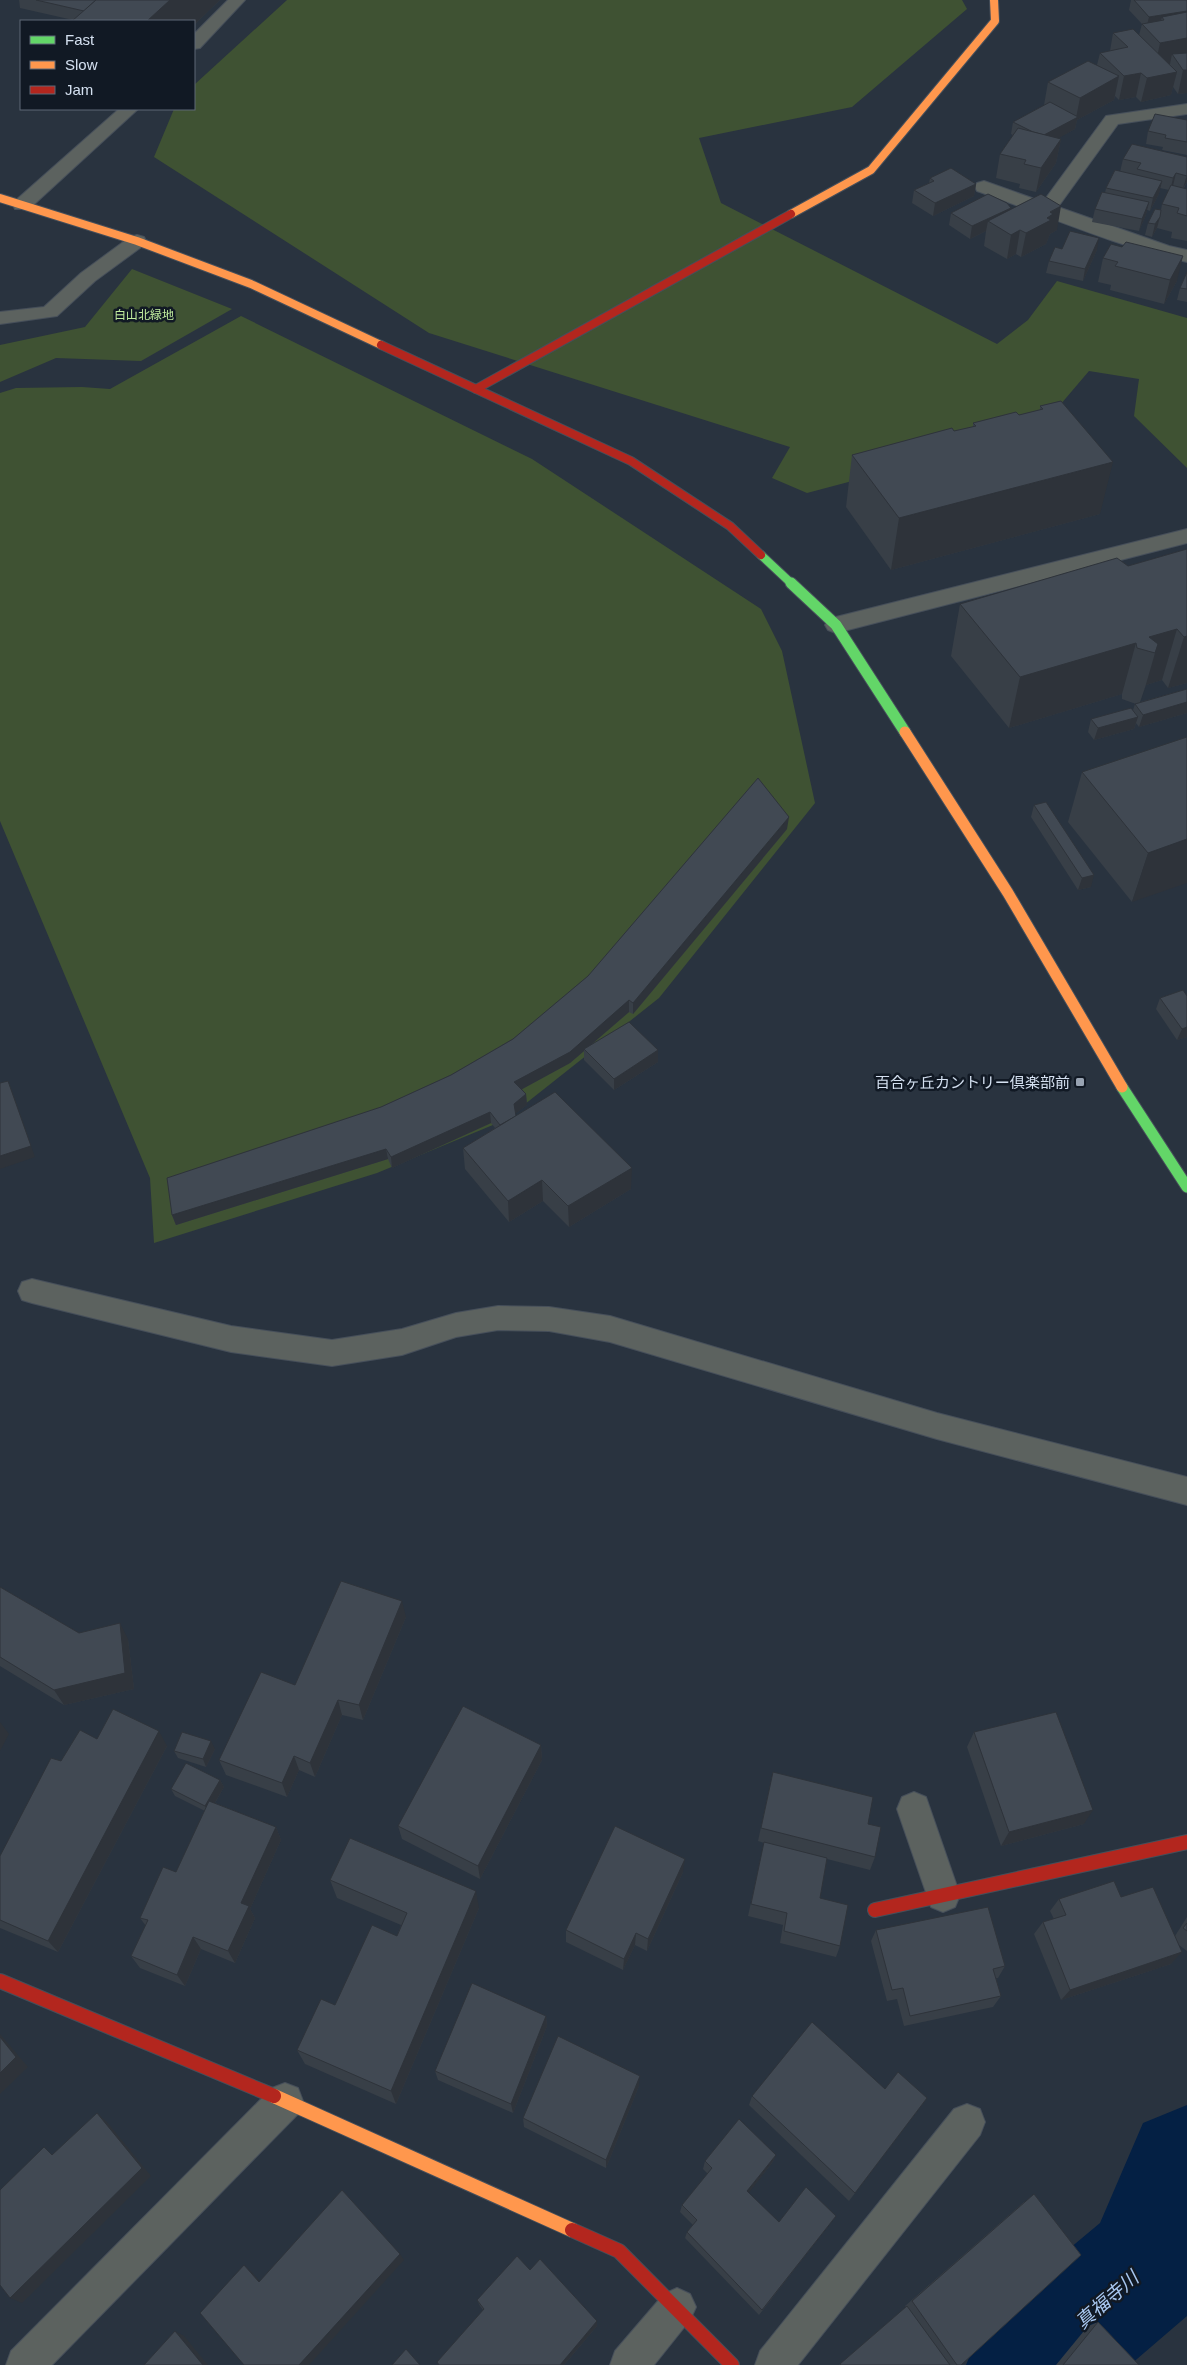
<svg xmlns="http://www.w3.org/2000/svg" width="1187" height="2365" font-family="Arial,'Noto Sans JP',sans-serif">
<style>
.green{fill:#3f5233}
.lines{fill:none;stroke-linecap:round;stroke-linejoin:round}
.river{fill:#042044;fill-rule:evenodd}
.lane-casing{stroke:#464f5a;stroke-width:2}
.street-casing{stroke:#464f5a;stroke-width:2}
.fast-far1-casing{stroke:#464f5a;stroke-width:10}
.fast-casing{stroke:#464f5a;stroke-width:13}
.slow-far2-casing{stroke:#464f5a;stroke-width:10}
.slow-far1-casing{stroke:#464f5a;stroke-width:13}
.slow-casing{stroke:#464f5a;stroke-width:16}
.jam-far1-casing{stroke:#464f5a;stroke-width:10}
.jam-casing{stroke:#464f5a;stroke-width:16}
.lane{fill:#5c625f;fill-rule:evenodd}
.street{fill:#5c625f;fill-rule:evenodd}
.fast-far1{stroke:#63d668;stroke-width:8}
.fast{stroke:#63d668;stroke-width:11}
.slow-far2{stroke:#ff974d;stroke-width:8}
.slow-far1{stroke:#ff974d;stroke-width:11}
.slow{stroke:#ff974d;stroke-width:14}
.jam-far1{stroke:#b3261e;stroke-width:8}
.jam{stroke:#b3261e;stroke-width:14}
.wall{fill:#383f47}
.shaded-wall{fill:#2e333a}
.building{fill:#414953;stroke:#2e333a}
.poi-dot{fill:#98a3b2;stroke:#111924;stroke-width:2}
.labels{text-anchor:middle;dominant-baseline:central;stroke-width:5;stroke-linejoin:round;paint-order:stroke}
.far-park-label{font-size:12px;fill:#c1ec9e;stroke:#111924}
.poi-label{font-size:15px;fill:#d4e0f0;stroke:#111924;text-anchor:end}
.near-water-label{font-size:19px;font-style:italic;fill:#a9c8f1;stroke:#111924}
</style>
<rect width="100%" height="100%" fill="#29333f"/>
<g class="green">
<polygon points="287,0 962,0 967,9 852,107 699,138 721,203 997,344 1028,320 1057,281 1187,318 1187,468 1134,416 1139,379 1089,371 1037,432 807,493 772,478 790,447 429,333 154,157 174,109 194,109 194,85"/>
<polygon points="132,269 232,309 141,361 56,358 0,382 0,345 85,327"/>
<polygon points="241,316 532,459 761,609 782,651 815,803 659,998 505,1120 377,1173 154,1243 150,1178 0,821 0,393 16,388 82,387 110,389"/>
</g>
<g class="lines">
<polygon class="river" points="1187,2105 1187,2316 1130,2365 966,2365 985,2319 1100,2223 1143,2123"/>
<defs>
<g id="lane">
<polygon points="228,0 245,0 200,48 194,49 194,34"/>
<polygon points="119,109 138,109 29,209 15,209 13,205 15,201"/>
<polygon points="137,235 144,237 146,241 144,245 95,281 57,316 0,324 0,312 44,307 81,273 130,237"/>
<polygon points="1187,529 1187,543 836,633 828,630 825,625 828,620 836,617"/>
<polygon points="32,1279 231,1326 332,1340 402,1329 456,1313 498,1306 549,1307 610,1316 937,1413 1187,1477 1187,1505 937,1439 610,1342 549,1331 498,1330 456,1337 402,1355 332,1366 231,1352 32,1303 22,1300 18,1291 22,1282"/>
<polygon points="285,2083 298,2088 303,2101 298,2114 52,2365 6,2365 11,2351 272,2088"/>
</g>
<g id="street">
<path d="M1187,104V114L1118,124L1058,207L1169,246L1187,250V262C1115,246 1046,215 977,191L975,187L977,183L984,181L1043,202L1106,116Z"/>
<polygon points="914,1792 926,1797 960,1895 955,1907 943,1912 931,1907 897,1809 902,1797"/>
<polygon points="967,2104 980,2109 985,2122 980,2135 798,2365 755,2365 760,2351 954,2109"/>
<polygon points="677,2288 690,2294 696,2307 690,2320 654,2365 610,2365 615,2351 664,2294"/>
</g>
<polyline id="fast-far1" points="761,555 792,584"/>
<g id="fast">
<polyline points="791,583 836,625 905,732"/>
<polyline points="1122,1087 1187,1187"/>
</g>
<g id="slow-far2">
<polyline points="0,198 137,241 251,284 381,345"/>
<polyline points="791,214 871,170 995,21 994,0"/>
</g>
<polyline id="slow-far1" points="905,732 1008,893 1122,1087"/>
<polyline id="slow" points="274,2096 572,2230"/>
<g id="jam-far1">
<polyline points="381,345 631,461 730,526 761,555"/>
<polyline points="476,389 791,214"/>
</g>
<g id="jam">
<polyline points="875,1910 1187,1842"/>
<polyline points="0,1981 274,2096"/>
<polyline points="572,2230 619,2251 732,2365"/>
</g>
</defs>
<use href="#lane" class="lane-casing"/>
<use href="#street" class="street-casing"/>
<use href="#fast-far1" class="fast-far1-casing"/>
<use href="#fast" class="fast-casing"/>
<use href="#slow-far2" class="slow-far2-casing"/>
<use href="#slow-far1" class="slow-far1-casing"/>
<use href="#slow" class="slow-casing"/>
<use href="#jam-far1" class="jam-far1-casing"/>
<use href="#jam" class="jam-casing"/>
<use href="#lane" class="lane"/>
<use href="#street" class="street"/>
<use href="#fast-far1" class="fast-far1"/>
<use href="#fast" class="fast"/>
<use href="#slow-far2" class="slow-far2"/>
<use href="#slow-far1" class="slow-far1"/>
<use href="#slow" class="slow"/>
<use href="#jam-far1" class="jam-far1"/>
<use href="#jam" class="jam"/>
</g>
<g class="wall">
<polygon points="19,0 220,0 194,25 194,21 73,20 20,8"/>
<polygon points="1131,0 1187,0 1187,93 1178,94 1173,87 1171,95 1141,102 1136,97 1119,100 1115,96 1114,100 1077,120 1075,129 1058,138 1061,139 1056,163 1036,192 1019,188 1020,184 996,178 1000,154 1013,135 1011,134 1013,122 1044,105 1048,82 1097,65 1100,53 1110,51 1113,33 1139,35 1142,24 1129,10"/>
<polygon points="1187,120 1187,155 1162,150 1163,147 1146,144 1148,131"/>
<polygon points="1187,157 1187,182 1184,188 1187,189 1187,241 1171,238 1172,232 1157,228 1152,237 1145,235 1148,223 1161,210 1162,204 1169,190 1160,188 1159,194 1150,211 1147,210 1146,215 1139,231 1092,222 1095,209 1105,193 1106,188 1120,172 1123,159"/>
<polygon points="930,178 976,184 974,196 933,216 912,203 914,190 929,183"/>
<polygon points="1011,208 1010,209 1057,230 1050,234 1046,244 1021,257 1016,254 1007,259 984,246 986,231 970,239 949,225 951,213"/>
<polygon points="1111,244 1177,281 1164,304 1110,290 1111,285 1098,282 1103,258"/>
<polygon points="1062,249 1097,250 1083,281 1046,273 1049,261"/>
<polygon points="1187,272 1187,302 1177,300 1180,288"/>
<polygon points="1061,401 1100,514 891,570 846,507 852,455 973,427 973,423 1019,415 1040,410 1040,406"/>
<polygon points="1187,549 1187,683 1168,688 1162,680 1146,685 1140,702 1187,689 1187,713 1139,727 1136,723 1134,729 1094,740 1088,732 1091,719 1133,710 1135,704 1136,704 1122,699 1122,694 1009,728 951,656 960,604 1128,566"/>
<polygon points="1187,737 1132,902 1068,822 1082,772"/>
<polygon points="1034,805 1091,887 1078,890 1031,817"/>
<polygon points="787,829 633,1014 629,1012 592,1044 658,1050 658,1062 614,1090 584,1060 584,1051 570,1063 522,1089 526,1094 527,1105 515,1114 516,1116 631,1189 569,1227 543,1201 509,1222 465,1169 463,1148 495,1128 491,1123 392,1168 388,1159 176,1225 172,1215 381,1107 451,1075 513,1039"/>
<polygon points="1183,990 1187,1037 1177,1040 1156,1009 1160,998"/>
<polygon points="0,1587 79,1633 128,1639 134,1689 64,1705 0,1666"/>
<polygon points="406,1617 363,1720 342,1715 315,1777 299,1770 287,1797 226,1775 219,1760 295,1685"/>
<polygon points="974,1732 1084,1824 1001,1846 967,1747"/>
<polygon points="97,1739 167,1746 58,1952 0,1928 0,1856 61,1761"/>
<polygon points="541,1745 542,1760 480,1879 402,1839 398,1826"/>
<polygon points="215,1749 206,1767 178,1758 174,1751"/>
<polygon points="773,1772 868,1824 875,1857 870,1870 827,1859 820,1898 840,1946 836,1957 780,1943 783,1925 748,1916 764,1843 758,1841"/>
<polygon points="220,1780 224,1787 215,1803 276,1827 281,1840 250,1909 255,1918 235,1963 201,1949 185,1986 140,1968 131,1956 146,1926 140,1918 176,1872 205,1811 175,1796 171,1789"/>
<polygon points="683,1872 647,1951 635,1945 623,1970 566,1942 566,1930"/>
<polygon points="330,1880 479,1908 396,2104 305,2064 297,2050 335,2005 397,1936 401,1925 337,1898"/>
<polygon points="1121,1897 1175,1936 1187,1917 1187,1951 1179,1945 1171,1964 1061,2000 1034,1934 1043,1922 1054,1919 1050,1911 1059,1899"/>
<polygon points="876,1930 1005,1966 998,1978 996,1978 1001,1996 993,2007 904,2026 897,1999 887,2001 871,1941"/>
<polygon points="546,2016 547,2026 513,2113 438,2080 435,2071"/>
<polygon points="639,2086 606,2168 524,2127 523,2118"/>
<polygon points="885,2089 927,2098 849,2201 749,2105 752,2096"/>
<polygon points="776,2155 772,2163 748,2193 779,2222 836,2216 759,2315 685,2238 687,2232 693,2225 680,2212 682,2205 708,2174 703,2169 705,2161"/>
<polygon points="1025,2201 961,2365 839,2365 906,2307 905,2306"/>
<polygon points="530,2270 597,2326 564,2365 439,2365 483,2310 480,2306 477,2300"/>
<polygon points="1098,2322 1139,2365 1056,2365 1088,2326"/>
</g>
<g class="shaded-wall">
<polygon points="170,0 220,0 194,25 194,21 147,21"/>
<polygon points="1187,11 1187,23 1162,17 1159,27 1146,29 1149,17"/>
<polygon points="1187,38 1187,61 1172,54 1170,64 1155,67 1160,43"/>
<polygon points="1183,70 1187,70 1187,93 1178,94"/>
<polygon points="1177,72 1171,95 1141,102 1147,78"/>
<polygon points="1141,73 1136,97 1119,100 1124,76"/>
<polygon points="1119,76 1114,100 1077,120 1075,129 1039,149 1041,136 1076,118 1080,98"/>
<polygon points="1061,139 1056,163 1036,192 1041,168"/>
<polygon points="1176,173 1173,186 1170,191 1173,178"/>
<polygon points="1187,175 1187,182 1183,188"/>
<polygon points="1162,181 1159,194 1150,211 1153,198"/>
<polygon points="976,184 974,196 933,216 935,203"/>
<polygon points="1149,202 1146,215 1139,231 1142,219"/>
<polygon points="1061,206 1057,230 1050,234 1046,244 1021,257 1026,233 1047,218 1050,212"/>
<polygon points="1011,208 1009,220 988,221 986,231 970,239 972,226"/>
<polygon points="1160,217 1157,228 1152,237 1155,224"/>
<polygon points="1020,230 1016,254 1007,259 1011,235"/>
<polygon points="1099,238 1097,250 1083,281 1085,269"/>
<polygon points="1183,256 1177,281 1164,304 1170,280"/>
<polygon points="1113,462 1100,514 891,570 899,518"/>
<polygon points="1177,629 1162,680 1146,685 1140,705 1155,653 1149,637"/>
<polygon points="1187,636 1187,683 1168,688 1184,637"/>
<polygon points="1136,643 1122,694 1009,728 1020,677"/>
<polygon points="1187,702 1187,713 1139,727 1143,715"/>
<polygon points="1138,717 1134,729 1094,740 1098,728"/>
<polygon points="789,817 787,829 633,1014 633,1003"/>
<polygon points="1187,839 1187,883 1132,902 1148,853"/>
<polygon points="1094,875 1091,887 1078,890 1082,878"/>
<polygon points="629,1000 629,1012 585,1050 584,1049 584,1051 570,1063 515,1093 514,1082"/>
<polygon points="1187,1027 1187,1037 1177,1040 1182,1029"/>
<polygon points="658,1050 658,1062 614,1090 614,1079"/>
<polygon points="8,1081 35,1157 0,1169 0,1156"/>
<polygon points="526,1094 527,1105 514,1115 514,1104"/>
<polygon points="490,1112 491,1123 392,1168 391,1157"/>
<polygon points="386,1149 388,1159 176,1225 172,1215"/>
<polygon points="632,1168 631,1189 569,1227 568,1206"/>
<polygon points="542,1180 543,1201 509,1222 508,1201"/>
<polygon points="402,1601 406,1617 363,1720 359,1705"/>
<polygon points="120,1623 128,1639 134,1689 64,1705 54,1690"/>
<polygon points="338,1700 342,1715 315,1777 310,1763"/>
<polygon points="0,1722 9,1734 0,1751"/>
<polygon points="159,1731 167,1746 58,1952 48,1941"/>
<polygon points="211,1741 215,1749 206,1767 203,1759"/>
<polygon points="541,1745 542,1760 480,1879 478,1866"/>
<polygon points="294,1756 299,1770 287,1797 282,1783"/>
<polygon points="220,1780 224,1787 209,1813 205,1806"/>
<polygon points="1093,1810 1084,1824 1001,1846 1009,1832"/>
<polygon points="276,1827 281,1840 250,1909 255,1918 235,1963 228,1951 241,1903"/>
<polygon points="685,1859 683,1872 647,1951 648,1939"/>
<polygon points="476,1891 479,1908 396,2104 391,2091"/>
<polygon points="636,1933 635,1945 623,1970 624,1959"/>
<polygon points="193,1937 201,1949 185,1986 177,1975"/>
<polygon points="1182,1952 1171,1964 1061,2000 1070,1990"/>
<polygon points="546,2016 547,2026 513,2113 511,2104"/>
<polygon points="0,2034 28,2067 0,2094"/>
<polygon points="640,2076 639,2086 606,2168 606,2160"/>
<polygon points="97,2113 107,2122 151,2176 22,2303 10,2298"/>
<polygon points="776,2155 772,2163 744,2199 747,2191"/>
<polygon points="400,2254 404,2260 309,2365 299,2365"/>
<polygon points="244,2265 251,2271 266,2288 259,2282"/>
<polygon points="597,2321 597,2326 564,2365 560,2365"/>
<polygon points="175,2331 184,2336 208,2365 203,2365"/>
</g>
<g class="building">
<polygon points="36,0 96,0 84,11"/>
<polygon points="96,0 170,0 147,21 72,21"/>
<polygon points="1134,0 1187,0 1187,11 1149,17"/>
<polygon points="1187,12 1187,38 1160,43 1142,24 1164,20 1162,17"/>
<polygon points="1133,29 1177,72 1147,78 1141,73 1124,76 1100,53 1128,47 1113,33"/>
<polygon points="1187,53 1187,70 1183,70 1172,54"/>
<polygon points="1088,61 1119,76 1080,98 1048,82"/>
<polygon points="1050,102 1078,117 1044,135 1033,132 1013,122"/>
<polygon points="1155,114 1187,120 1187,142 1165,138 1166,135 1148,131"/>
<polygon points="1018,128 1061,139 1041,168 1024,164 1026,160 1000,154"/>
<polygon points="1132,144 1187,157 1187,176 1176,173 1173,178 1137,169 1141,163 1123,159"/>
<polygon points="951,168 976,184 935,203 914,190 934,181 930,178"/>
<polygon points="1115,170 1162,181 1153,198 1106,188"/>
<polygon points="1171,185 1187,189 1187,216 1177,213 1179,208 1162,204"/>
<polygon points="1102,192 1149,202 1142,219 1095,209"/>
<polygon points="988,194 1007,203 1011,208 972,226 951,213"/>
<polygon points="1041,194 1061,206 1050,212 1053,214 1047,218 1051,220 1026,233 1020,230 1011,235 988,221"/>
<polygon points="1155,209 1161,210 1160,217 1155,224 1148,223"/>
<polygon points="1070,231 1099,238 1085,269 1049,261 1055,247 1062,249"/>
<polygon points="1126,242 1183,256 1170,280 1115,266 1118,262 1103,258 1111,244 1122,247"/>
<polygon points="1187,272 1187,289 1180,288"/>
<polygon points="1061,401 1113,462 899,518 852,455 952,428 954,431 976,426 973,423 1016,412 1019,415 1043,409 1040,406"/>
<polygon points="1187,549 1187,636 1184,637 1177,629 1149,637 1158,644 1155,653 1137,648 1136,643 1020,677 960,604 1117,558 1128,566"/>
<polygon points="1187,689 1187,702 1143,715 1135,704"/>
<polygon points="1131,708 1138,717 1098,728 1091,719"/>
<polygon points="1187,737 1187,839 1148,853 1082,772"/>
<polygon points="758,778 789,817 633,1003 629,1000 570,1052 514,1082 526,1094 514,1104 516,1116 500,1125 490,1112 391,1157 386,1149 172,1215 167,1178 381,1107 451,1075 513,1039 588,976"/>
<polygon points="1046,802 1094,875 1082,878 1034,805"/>
<polygon points="1183,990 1187,996 1187,1027 1182,1029 1160,998"/>
<polygon points="629,1022 658,1050 614,1079 584,1049"/>
<polygon points="8,1081 31,1146 0,1156 0,1083"/>
<polygon points="555,1092 632,1168 568,1206 542,1180 508,1201 463,1148"/>
<polygon points="341,1581 402,1601 359,1705 338,1700 310,1763 294,1756 282,1783 219,1760 261,1672 295,1685"/>
<polygon points="0,1587 79,1633 120,1623 125,1673 54,1690 0,1657"/>
<polygon points="463,1706 541,1745 478,1866 398,1826"/>
<polygon points="113,1709 159,1731 48,1941 0,1920 0,1856 51,1758 61,1761 80,1730 97,1739"/>
<polygon points="1056,1712 1093,1810 1009,1832 974,1732"/>
<polygon points="182,1732 211,1741 203,1759 174,1751"/>
<polygon points="186,1763 220,1780 205,1806 171,1789"/>
<polygon points="773,1772 873,1797 868,1824 881,1827 875,1857 761,1828"/>
<polygon points="209,1801 276,1827 241,1903 249,1906 228,1951 193,1937 177,1975 131,1956 148,1920 140,1918 163,1867 176,1872"/>
<polygon points="615,1826 685,1859 648,1939 636,1933 624,1959 566,1930"/>
<polygon points="350,1838 476,1891 391,2091 297,2050 321,1999 335,2005 372,1925 397,1936 407,1913 330,1880"/>
<polygon points="764,1842 827,1858 820,1898 848,1905 840,1946 784,1931 787,1913 751,1904"/>
<polygon points="1114,1881 1121,1897 1153,1887 1182,1952 1070,1990 1043,1922 1066,1915 1059,1899"/>
<polygon points="988,1907 1005,1966 993,1969 1001,1996 910,2016 903,1988 892,1990 876,1930"/>
<polygon points="1187,1923 1187,1931 1183,1928"/>
<polygon points="472,1983 546,2016 511,2104 435,2071"/>
<polygon points="812,2022 885,2089 898,2072 927,2098 855,2193 752,2096"/>
<polygon points="558,2036 640,2076 606,2160 523,2118"/>
<polygon points="0,2037 16,2057 0,2073"/>
<polygon points="97,2113 142,2168 10,2298 0,2285 0,2190 44,2147 52,2155"/>
<polygon points="739,2119 776,2155 747,2191 779,2222 806,2187 836,2216 762,2310 687,2232 697,2220 682,2205 712,2168 705,2161"/>
<polygon points="342,2190 400,2254 299,2365 244,2365 200,2313 244,2265 259,2282"/>
<polygon points="1034,2194 1081,2255 961,2365 957,2365 912,2301"/>
<polygon points="517,2256 530,2270 540,2259 597,2321 560,2365 439,2365 437,2362 484,2309 477,2300"/>
<polygon points="907,2306 950,2365 841,2365 840,2364"/>
<polygon points="1098,2322 1139,2365 1063,2365"/>
<polygon points="175,2331 203,2365 144,2365"/>
<polygon points="406,2349 420,2365 392,2365"/>
</g>
<rect class="poi-dot" x="1075" y="1077" width="10" height="10" rx="2.5"/>
<g class="labels">
<g class="far-park-label">
<text x="144" y="315">白山北緑地</text>
</g>
<g class="poi-label">
<text x="1070" y="1082">百合ヶ丘カントリー倶楽部前</text>
</g>
<g class="near-water-label">
<text transform="translate(1107 2300) rotate(-41)">真福寺川</text>
</g>
</g>
<rect x="20" y="20" width="175" height="90" fill="#111924" stroke="#5f6976"/>
<rect x="30" y="36" width="25" height="8" fill="#63d668" stroke="#5f6976"/>
<text x="65" y="45" font-size="15" fill="#d4e0f0">Fast</text>
<rect x="30" y="61" width="25" height="8" fill="#ff974d" stroke="#5f6976"/>
<text x="65" y="70" font-size="15" fill="#d4e0f0">Slow</text>
<rect x="30" y="86" width="25" height="8" fill="#b3261e" stroke="#5f6976"/>
<text x="65" y="95" font-size="15" fill="#d4e0f0">Jam</text>
</svg>
